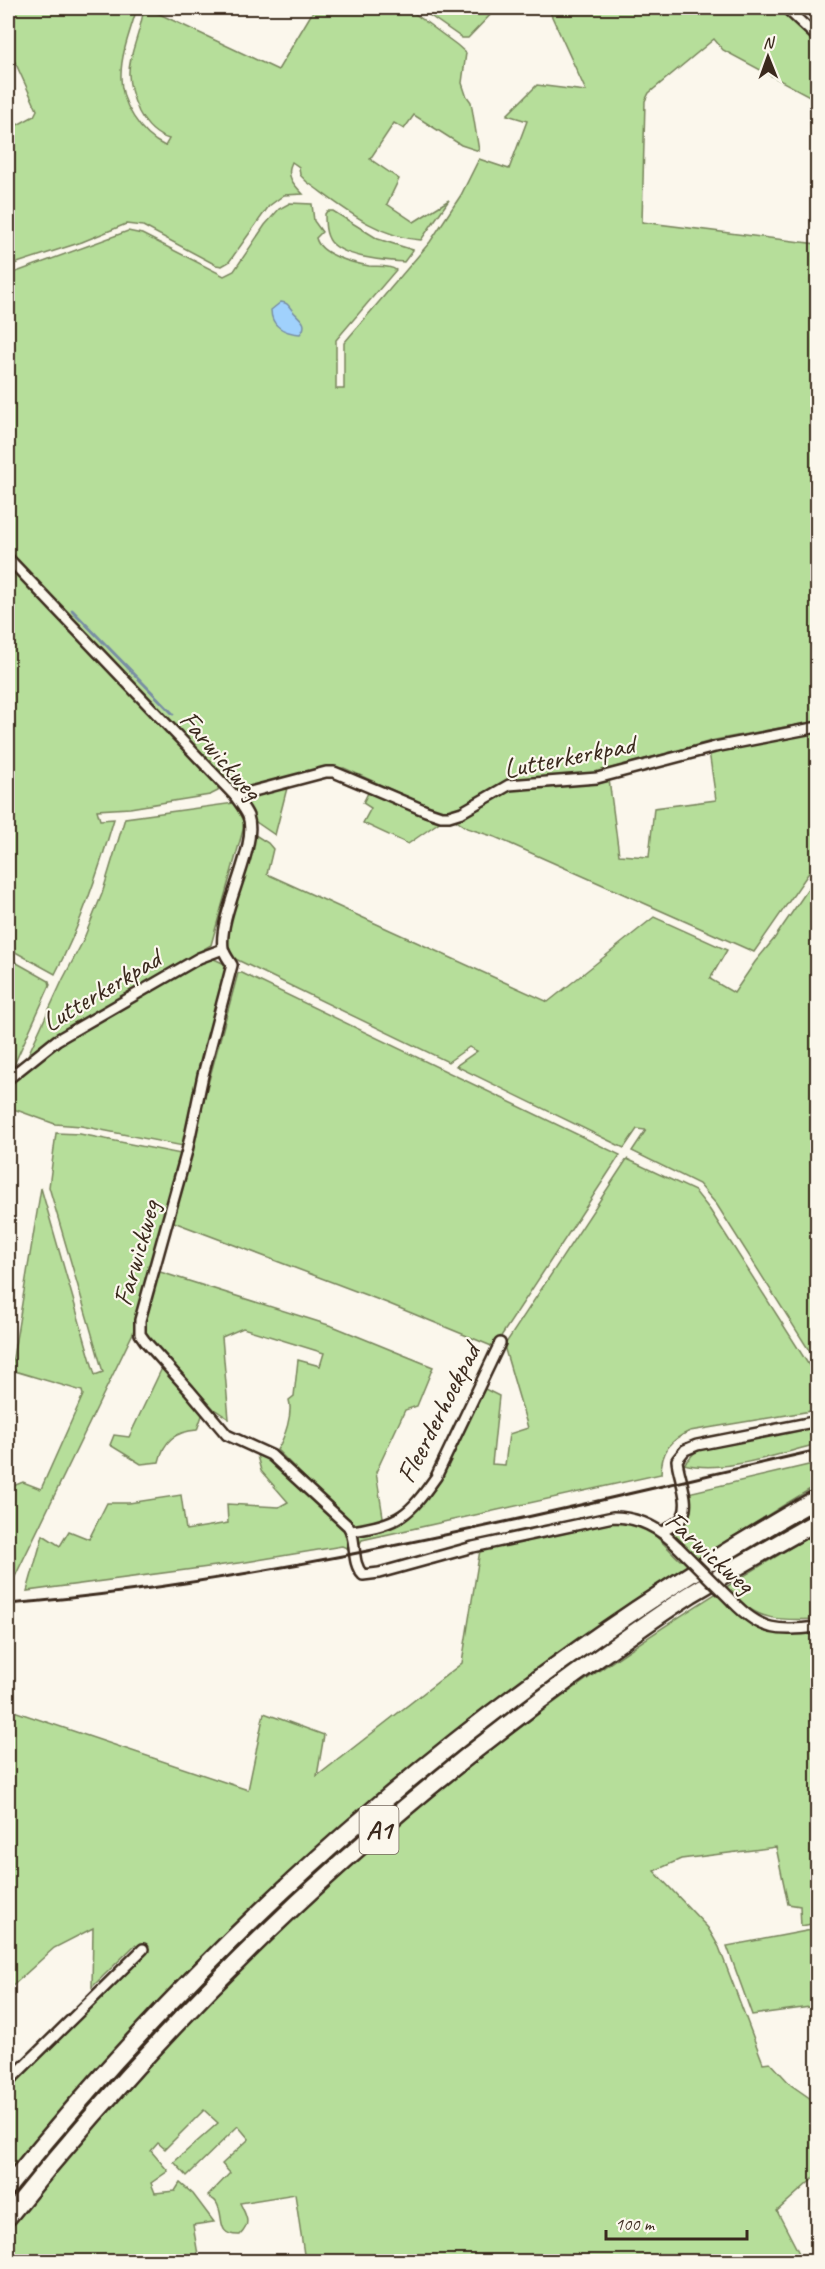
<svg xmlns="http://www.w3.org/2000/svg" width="825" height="2269" font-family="Caveat,sans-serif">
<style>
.green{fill:#b6de9a;stroke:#78845c;stroke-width:1.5}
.water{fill:#a0d1fc;stroke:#788ea3;stroke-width:1.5}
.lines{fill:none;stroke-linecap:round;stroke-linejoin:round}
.stream{stroke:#788ea3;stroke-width:3}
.minor-casing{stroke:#3b2a1e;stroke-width:14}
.motorway-casing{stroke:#3b2a1e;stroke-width:21}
.minor{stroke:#fbf7ec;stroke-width:9}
.motorway{stroke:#fbf7ec;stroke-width:16}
.rail{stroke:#3b2a1e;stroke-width:3}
.minor-bridge-casing{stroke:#3b2a1e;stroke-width:14;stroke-linecap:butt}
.minor-bridge{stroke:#fbf7ec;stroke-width:9}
.labels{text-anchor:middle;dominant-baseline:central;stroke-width:4.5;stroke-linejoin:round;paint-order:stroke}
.shield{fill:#fbf7ec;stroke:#75685c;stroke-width:1.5}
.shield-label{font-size:27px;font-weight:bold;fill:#3b2a1e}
.street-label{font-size:28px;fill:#3b2a1e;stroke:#fbf7ec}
</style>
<rect width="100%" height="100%" fill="#fbf7ec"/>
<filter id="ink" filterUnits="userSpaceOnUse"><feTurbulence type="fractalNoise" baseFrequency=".0167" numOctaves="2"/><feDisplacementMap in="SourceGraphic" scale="12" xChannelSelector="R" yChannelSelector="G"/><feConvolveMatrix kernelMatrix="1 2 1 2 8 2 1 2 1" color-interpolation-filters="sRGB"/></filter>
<g filter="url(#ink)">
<g class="green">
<path d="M8,8H137C131,29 121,53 121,75C120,103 141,135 165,146L169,139C155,135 146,125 139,112C117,64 137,53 144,8H153V11L278,70L315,8H407L457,45L466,53L462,83L466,95L471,102L479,151L461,145L414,115L404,129L394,123L370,159L399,179L387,204L414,222L449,200L421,240C378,238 341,206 307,182L300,175L299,167L292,162C285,176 294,185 303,194L284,195L269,206L229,262L222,266L216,265L143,226L126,224L82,242L8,266V130L34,116L37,110L15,62L8,61Z"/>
<polygon points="419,8 497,8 468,38 462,38"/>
<path d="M548,8H781L817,44V100L723,50L714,39L649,93L645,101L642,222L817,244V721L715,740L590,774L508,782L449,812H441L344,768L322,769L237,792L8,551V275L128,231L142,234L224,276L234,271L265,225L279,209L290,203L312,204L314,221L322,232L316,238C320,255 353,263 369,266C378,267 389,265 396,270L336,340V389H344V343L430,242L461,195L479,159L509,169L527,121L507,115L537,85L586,91Z"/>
<path d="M327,211H333L378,239L413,250L404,262C384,260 345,258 331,242C325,234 325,223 325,214Z"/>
<path d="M8,563L219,784L218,791L210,795L130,808L97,810L100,820L114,819C98,873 81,924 55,974L8,948Z"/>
<polygon points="817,730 817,861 754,952 495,837 467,828 455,820 456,817 510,790 609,779 619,855 649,857 654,808 716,800 709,751"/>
<polygon points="288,784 275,835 256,822 245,807 246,802 252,798"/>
<polygon points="370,789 441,821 408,844 363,823 371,808 363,803"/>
<polygon points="234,803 244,823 243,830 211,945 66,1029 28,1055 63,979 82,943 102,894 125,818"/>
<polygon points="252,833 268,843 273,849 267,874 548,1002 654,917 727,950 710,979 734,993 755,962 774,939 817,876 817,1363 717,1205 699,1184 632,1151 646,1130 637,1129 624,1148 456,1066 477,1051 469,1047 448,1062 219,951"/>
<polygon points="210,957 229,966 183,1146 81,1126 55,1124 8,1107 8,1085 57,1045"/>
<polygon points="8,958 49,981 50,985 12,1069 8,1074"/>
<polygon points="238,973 242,973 620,1155 494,1347 387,1303 171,1221"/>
<polygon points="56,1133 80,1134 181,1154 133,1333 8,1591 8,1503 13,1486 23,1482 41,1489 83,1395 82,1391 11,1370 41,1188 95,1375 103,1372 49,1187"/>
<path d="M627,1159L695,1191L710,1210L817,1378V1410L690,1431C670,1440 661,1452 661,1474L362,1540L358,1547L357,1536L408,1516L438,1483L483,1388L499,1396L492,1464L505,1465L509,1434L528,1428L504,1346Z"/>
<path d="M157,1271L335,1327L433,1367L417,1406L405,1410L376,1472L384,1523L354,1527L277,1450C285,1437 293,1414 289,1400L294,1396L298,1360L320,1366L324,1353L243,1328L222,1337L229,1419L214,1409L141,1329Z"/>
<path d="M163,1366L204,1410L197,1430C175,1432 164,1440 159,1462L141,1464L110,1445L114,1435L129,1437Z"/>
<path d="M817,1424V1444C777,1454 724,1474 684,1464L699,1448Z"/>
<polygon points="254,1444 346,1528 350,1537 349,1549 342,1546 246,1562 27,1591 43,1535 60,1546 69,1531 89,1539 107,1503 129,1503 181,1495 186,1530 228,1523 227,1504 279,1507 288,1502 261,1471"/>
<path d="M817,1463V1485C646,1588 479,1703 331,1837C293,1872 259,1912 223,1950C151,2025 79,2100 8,2175V2091L144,1953L135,1945L92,1987L93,1928L54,1948L8,1990V1709L248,1790L264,1713L324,1735L317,1776L462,1663L480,1550C508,1544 616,1513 638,1524C654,1531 667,1548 680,1560L691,1551L673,1535C683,1514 692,1520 688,1493Z"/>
<path d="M817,1532V1619C787,1620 756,1623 736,1595L725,1602C759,1635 772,1633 817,1630V1923L801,1926L800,1906L788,1904L776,1847L681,1859L654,1871L708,1928L719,1947L763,2063L770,2062L791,2085L811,2099L815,2108L818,2120L817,2175L777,2211L803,2261H305L295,2194L240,2203C246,2216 252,2223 240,2235C214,2236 226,2216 216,2202C214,2199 210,2198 208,2196L230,2173L222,2164L249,2139L238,2126L187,2176L174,2162L218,2123L204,2110L165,2149L158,2143L151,2151L168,2171L151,2183L155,2193L175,2191L180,2183L193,2194L214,2222L193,2225L199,2261L8,2262V2231C133,2075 272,1930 426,1802C548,1700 681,1612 817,1532Z"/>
<polygon points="817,1929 817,2006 752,2015 727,1946"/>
</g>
<path class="water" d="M281,302C288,303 288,305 292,310C299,319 310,323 300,334C285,333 271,327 271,310Z"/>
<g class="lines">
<polyline class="stream" points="72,610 173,714"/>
<defs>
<g id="minor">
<polyline points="786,8 818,38"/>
<path d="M8,558L235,796C239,802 245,809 248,816C259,847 218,913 223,948C224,954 229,960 232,965L203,1075L187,1151L140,1320V1334L145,1341L189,1390L227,1435L271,1455L348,1526C358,1540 350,1562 363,1575L379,1573L473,1547L613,1517C639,1517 660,1528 678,1547"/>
<polyline points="235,796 326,772 334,772 426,811 441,816 449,816 462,812 509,785 597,778 715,747 818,727"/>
<polyline points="8,1079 57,1040 199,958 223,949"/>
<path d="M352,1531C400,1524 409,1515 436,1477L500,1343"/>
<path d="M663,1532C668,1528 674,1525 679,1521C694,1507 678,1477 677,1460L685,1450L697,1445L818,1421"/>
<path d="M733,1602C762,1632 778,1631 818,1627"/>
<polyline points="8,2082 143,1949"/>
</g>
<g id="motorway">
<path d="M8,2187C231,1909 507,1673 818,1498"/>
<path d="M8,2217C172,2012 362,1828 576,1674C614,1647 652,1619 691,1594C733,1569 775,1545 818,1521"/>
</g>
</defs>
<use href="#minor" class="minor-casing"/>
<use href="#motorway" class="motorway-casing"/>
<use href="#minor" class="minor"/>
<use href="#motorway" class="motorway"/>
<path class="rail" d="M8,1604C283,1581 549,1511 818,1450"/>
<defs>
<polyline id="minor-bridge" points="678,1547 733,1602"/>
</defs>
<use href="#minor-bridge" class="minor-bridge-casing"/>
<use href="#minor-bridge" class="minor-bridge"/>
</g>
</g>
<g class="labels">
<rect class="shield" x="359.5" y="1806" width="39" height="48" rx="4.5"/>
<g class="shield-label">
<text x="379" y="1830">A1</text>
</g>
<g class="street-label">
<text transform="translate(221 755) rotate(49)">Farwickweg</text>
<text transform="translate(569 756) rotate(-11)">Lutterkerkpad</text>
<text transform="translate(101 990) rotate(-31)">Lutterkerkpad</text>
<text transform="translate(136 1253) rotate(-74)">Farwickweg</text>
<text transform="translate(438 1413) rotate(-63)">Fleerderhoekpad</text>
<text transform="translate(710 1552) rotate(42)">Farwickweg</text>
</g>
</g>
<rect width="825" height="2269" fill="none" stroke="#fbf7ec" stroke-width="30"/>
<rect x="15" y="15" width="795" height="2239" fill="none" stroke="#3b2a1e" stroke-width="2" filter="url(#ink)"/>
<g transform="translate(768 57) rotate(359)" stroke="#fbf7ec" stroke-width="4.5" paint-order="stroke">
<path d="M0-4.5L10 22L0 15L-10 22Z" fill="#3b2a1e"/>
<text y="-9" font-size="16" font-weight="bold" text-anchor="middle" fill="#3b2a1e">N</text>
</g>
<path d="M606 2230v9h141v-9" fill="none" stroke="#3b2a1e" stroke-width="3"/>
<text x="615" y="2230" font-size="18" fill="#3b2a1e" stroke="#fbf7ec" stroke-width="4.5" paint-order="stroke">100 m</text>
</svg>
